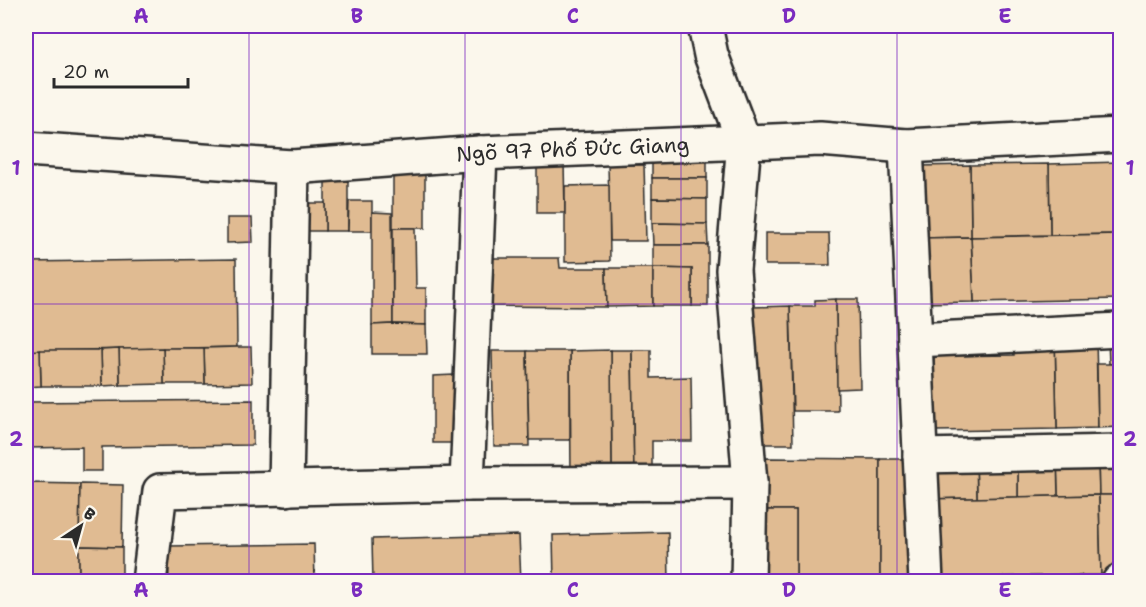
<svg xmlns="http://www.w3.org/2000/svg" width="1146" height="607" font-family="'Shantell Sans',sans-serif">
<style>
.building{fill:#e0bb92;stroke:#2b2b2b;stroke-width:1.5}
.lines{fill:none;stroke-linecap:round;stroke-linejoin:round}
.minor-casing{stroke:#2b2b2b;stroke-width:38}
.minor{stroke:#fbf7ec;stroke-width:33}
.grid{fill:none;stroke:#7b2cbf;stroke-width:1.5;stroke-opacity:0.55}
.labels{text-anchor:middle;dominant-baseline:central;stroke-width:4.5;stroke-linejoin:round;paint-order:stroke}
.street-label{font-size:21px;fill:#2b2b2b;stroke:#fbf7ec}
.neatline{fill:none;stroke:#7b2cbf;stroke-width:2}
.grid-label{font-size:20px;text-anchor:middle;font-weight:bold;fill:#7b2cbf}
</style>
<rect width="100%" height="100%" fill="#fbf7ec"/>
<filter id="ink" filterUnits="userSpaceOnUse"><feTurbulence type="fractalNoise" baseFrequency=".0167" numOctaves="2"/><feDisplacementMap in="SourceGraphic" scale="12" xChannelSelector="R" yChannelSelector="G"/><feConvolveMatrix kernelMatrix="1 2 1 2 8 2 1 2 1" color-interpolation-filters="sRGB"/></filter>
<g filter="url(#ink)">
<g class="building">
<polygon points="652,159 707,160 707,178 652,178"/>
<polygon points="537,162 564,162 565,213 537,213"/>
<polygon points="1120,162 1120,234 1050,235 1049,164"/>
<polygon points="1049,164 1050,235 971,237 970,165"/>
<polygon points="608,165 644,165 646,241 610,241"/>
<polygon points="970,165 971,237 920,238 918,166"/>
<rect x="393" y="171" width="32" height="57"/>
<rect x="325" y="178" width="23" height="53"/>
<polygon points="652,178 707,178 707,199 652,198"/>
<polygon points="609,185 610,261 565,262 565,186"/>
<polygon points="652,198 707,199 707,224 652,223"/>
<polygon points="349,201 372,201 372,231 348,231"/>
<rect x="303" y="203" width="22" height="28"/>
<polygon points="372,212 392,213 393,324 372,325"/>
<polygon points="227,218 252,218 253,242 227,243"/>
<polygon points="652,223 707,224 708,245 653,245"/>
<polygon points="393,228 415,228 416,288 426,288 426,325 393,324"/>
<polygon points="765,233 829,233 830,265 765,265"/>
<polygon points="1120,234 1120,299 974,302 971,237"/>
<polygon points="971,237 974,302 922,303 920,238"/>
<polygon points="653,245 708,245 708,306 692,306 692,269 653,268"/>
<polygon points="479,258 559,258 560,268 606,268 607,307 479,306"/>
<polygon points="236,259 237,347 26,351 26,262"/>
<polygon points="606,268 653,268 653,306 607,307"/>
<polygon points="653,268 692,269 692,306 653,306"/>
<polygon points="836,299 838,411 793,411 790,306 815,306 815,300"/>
<polygon points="836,299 858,299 860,388 837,389"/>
<polygon points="790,306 793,444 753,444 751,307"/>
<polygon points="393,324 426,325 427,354 372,354 372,325"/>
<polygon points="1055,338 1096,338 1098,428 1057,429"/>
<polygon points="1055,338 1057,429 935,431 934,356 1014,355 1013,339"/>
<polygon points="1108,340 1120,340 1120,364 1109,364"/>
<polygon points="237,347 251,347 252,383 205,384 204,348"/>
<polygon points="163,348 204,348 205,384 164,384"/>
<polygon points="163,348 164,384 120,385 119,349"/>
<polygon points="119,349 120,385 102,386 101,350"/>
<polygon points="40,350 101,350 102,386 41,386"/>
<polygon points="40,350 41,386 26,387 26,351"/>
<polygon points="611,350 632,350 634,476 612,476"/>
<polygon points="611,350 612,476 571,476 570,351"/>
<polygon points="632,350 651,350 651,378 691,377 692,441 652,441 652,476 634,476"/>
<polygon points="492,351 527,351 529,446 494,446"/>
<polygon points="527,351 570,351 570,440 529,440"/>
<polygon points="1097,364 1120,364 1120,427 1098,428"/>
<polygon points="454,375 455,443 433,443 433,376"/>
<polygon points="253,400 253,445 102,447 102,471 82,471 82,447 26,448 26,402"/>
<polygon points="1057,457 1098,457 1099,495 1058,496"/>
<polygon points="1057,457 1058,496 1018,497 1018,459"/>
<polygon points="1098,457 1120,457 1120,495 1099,495"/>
<polygon points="766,458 880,459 880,580 796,580 796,510 766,510"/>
<polygon points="880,459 918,459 918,581 880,580"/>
<polygon points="1018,459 1018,497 977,498 976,460"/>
<polygon points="976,460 977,498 926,499 925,461"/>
<polygon points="26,483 80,484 79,582 26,582"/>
<polygon points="80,484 123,485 122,547 79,546"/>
<polygon points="1099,495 1101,575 929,578 926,499"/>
<polygon points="1099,495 1120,495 1120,574 1101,575"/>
<rect x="766" y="510" width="30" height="70"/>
<polygon points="668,532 669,582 554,582 553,535"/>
<polygon points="519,535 521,582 373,582 372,539"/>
<polygon points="314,544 315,582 169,582 168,546"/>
<polygon points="79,546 122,547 122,577 79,576"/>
</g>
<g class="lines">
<defs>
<g id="minor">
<polyline points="705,26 711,55 744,142 733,270 750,483 748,582"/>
<polyline points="906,146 926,582"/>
<path id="s1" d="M26,149L292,167L480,153L820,139L906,146L1120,135"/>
<polyline points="915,340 1120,330"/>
<polyline points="920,456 1120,452"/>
<polyline points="467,484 480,153"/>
<polyline points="286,489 292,167"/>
<polyline points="149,582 160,491 467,484 750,483"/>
<polyline points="1119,582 1120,581"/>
</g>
</defs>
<use href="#minor" class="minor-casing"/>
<use href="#minor" class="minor"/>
</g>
</g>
<path class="grid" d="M249,26V582M465,26V582M681,26V582M897,26V582M26,304H1120"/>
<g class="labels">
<g class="street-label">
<text stroke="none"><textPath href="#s1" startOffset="548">Ngõ 97 Phố Đức Giang</textPath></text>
</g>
</g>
<rect width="1146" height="607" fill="none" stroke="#fbf7ec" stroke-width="66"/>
<g transform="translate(81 526) rotate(36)" stroke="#fbf7ec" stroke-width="4.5" paint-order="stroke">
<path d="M0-4.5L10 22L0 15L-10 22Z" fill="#2b2b2b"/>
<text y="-9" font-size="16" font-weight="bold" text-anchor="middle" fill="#2b2b2b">B</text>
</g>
<path d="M54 78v9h134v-9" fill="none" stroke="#2b2b2b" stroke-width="3"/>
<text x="63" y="78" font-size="18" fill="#2b2b2b" stroke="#fbf7ec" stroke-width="4.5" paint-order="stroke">20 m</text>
<rect x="33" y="33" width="1080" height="541" class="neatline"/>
<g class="grid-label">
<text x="141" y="23">A</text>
<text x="357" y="23">B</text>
<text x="573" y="23">C</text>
<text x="789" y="23">D</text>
<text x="1005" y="23">E</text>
<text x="16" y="175">1</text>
<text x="1130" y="175">1</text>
<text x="16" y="446">2</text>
<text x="1130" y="446">2</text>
<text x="141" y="597">A</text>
<text x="357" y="597">B</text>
<text x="573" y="597">C</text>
<text x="789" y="597">D</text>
<text x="1005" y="597">E</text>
</g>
</svg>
